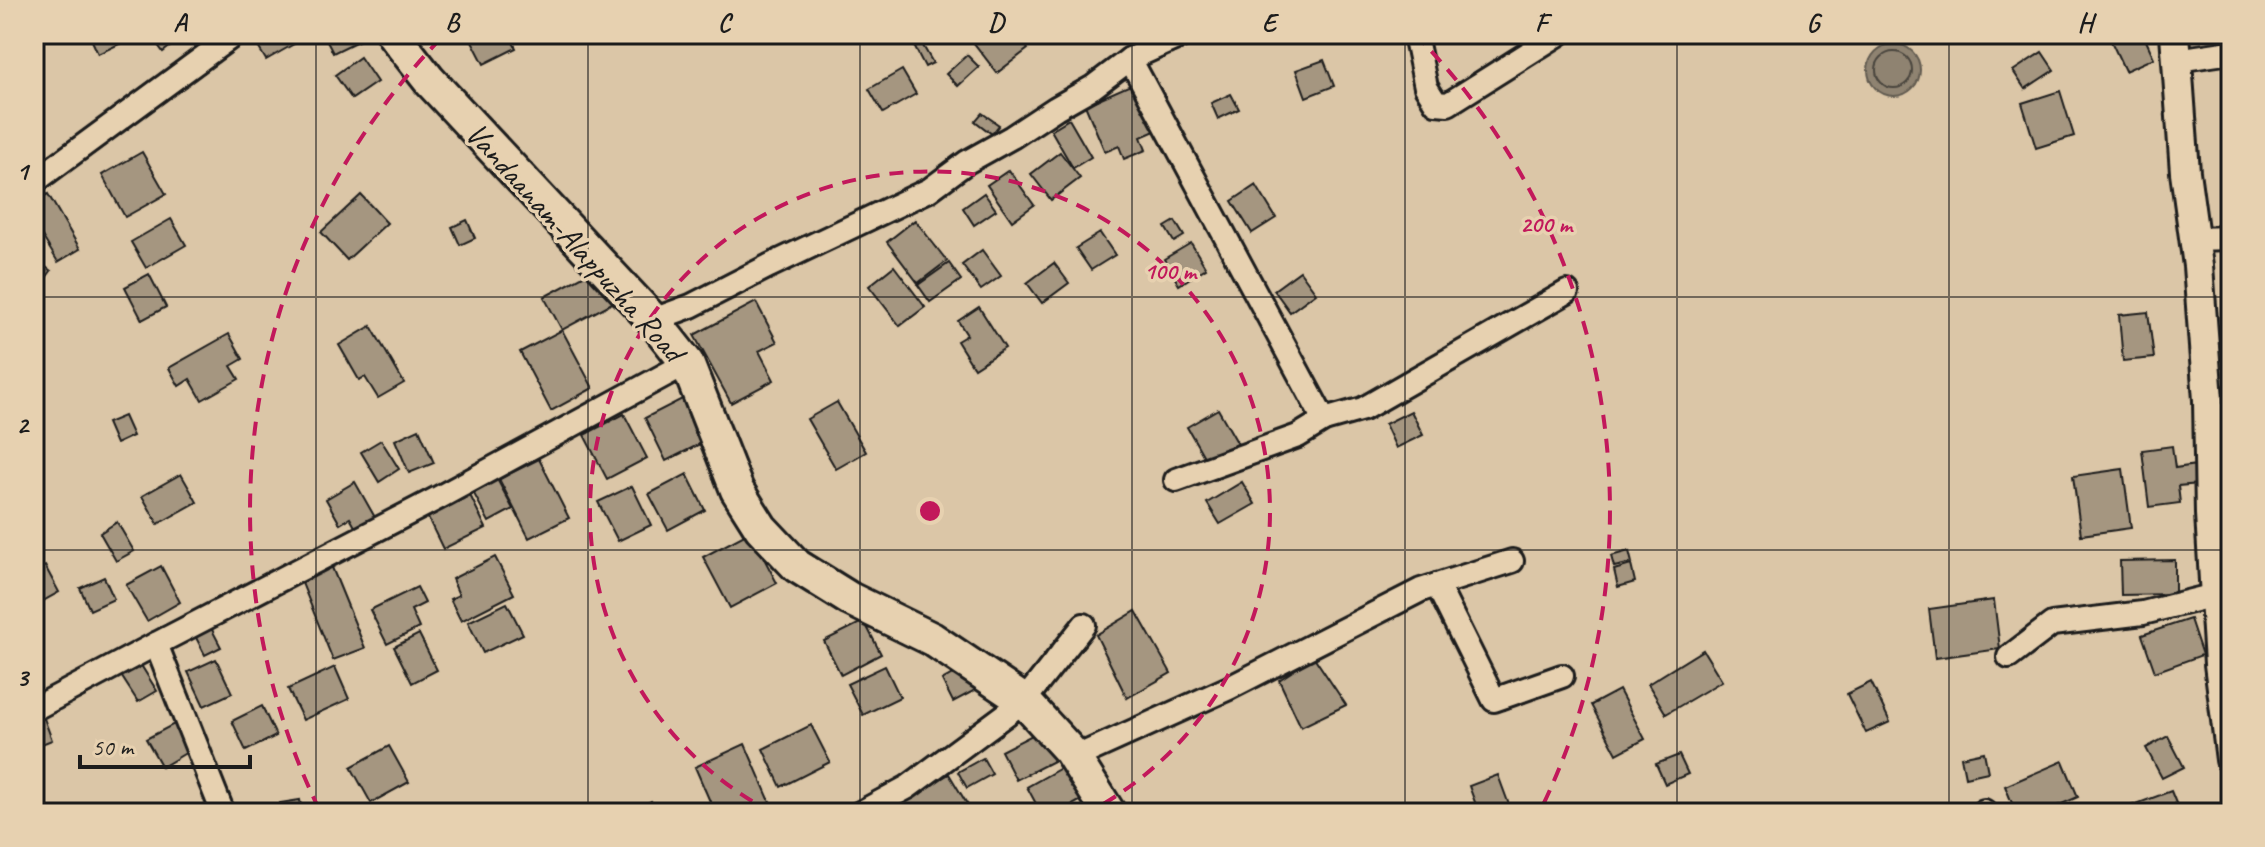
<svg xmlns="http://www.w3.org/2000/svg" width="2265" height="847" font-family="Caveat,sans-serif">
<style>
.water{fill:#8f8371;stroke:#615a4f;stroke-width:2}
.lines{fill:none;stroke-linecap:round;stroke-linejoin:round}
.shore{stroke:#4a453e;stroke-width:2}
.building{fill:#a59680;stroke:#1c1c1c;stroke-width:2}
.minor-casing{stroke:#1c1c1c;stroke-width:28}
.tertiary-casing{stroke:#1c1c1c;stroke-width:34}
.secondary-casing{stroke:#1c1c1c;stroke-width:38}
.minor{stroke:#e7d1b0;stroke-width:22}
.tertiary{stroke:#e7d1b0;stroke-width:28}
.secondary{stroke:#e7d1b0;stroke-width:32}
.grid{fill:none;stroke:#1c1c1c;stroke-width:2;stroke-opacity:0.55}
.ring{fill:none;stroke:#c2185b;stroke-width:4;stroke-dasharray:14 10}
.labels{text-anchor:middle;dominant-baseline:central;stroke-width:7;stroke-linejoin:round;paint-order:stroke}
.street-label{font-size:32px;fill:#1c1c1c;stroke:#e7d1b0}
.centre{fill:#c2185b;stroke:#e7d1b0;stroke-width:4}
.ring-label{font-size:24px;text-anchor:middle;font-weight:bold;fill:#c2185b;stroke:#e7d1b0;stroke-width:7;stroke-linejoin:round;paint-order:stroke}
.neatline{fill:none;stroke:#1c1c1c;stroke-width:3}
.grid-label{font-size:26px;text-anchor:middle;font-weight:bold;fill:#1c1c1c}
</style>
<rect width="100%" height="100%" fill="#dbc6a7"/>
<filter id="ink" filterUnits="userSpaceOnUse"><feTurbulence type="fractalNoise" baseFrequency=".0125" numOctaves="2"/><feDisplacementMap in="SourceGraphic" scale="16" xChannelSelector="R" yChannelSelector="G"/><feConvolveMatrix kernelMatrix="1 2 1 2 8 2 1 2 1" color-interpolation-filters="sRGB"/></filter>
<g filter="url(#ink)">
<circle class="water" cx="1894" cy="70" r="26"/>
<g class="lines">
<circle class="shore" cx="1894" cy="70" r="18"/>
</g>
<g class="building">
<polygon points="89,34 128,34 130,39 98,54"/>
<polygon points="150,34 186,34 163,52"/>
<polygon points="253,34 288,34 294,44 266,60 251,35"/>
<polygon points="323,34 372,34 333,53"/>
<polygon points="476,34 509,34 516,48 484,64 470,37"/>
<polygon points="967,34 1017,34 1028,49 997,73"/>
<polygon points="2128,34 2143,34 2154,58 2125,71 2111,41"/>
<polygon points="922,44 933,63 925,67 915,48"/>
<polygon points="2042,52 2054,70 2025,89 2013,71"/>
<polygon points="967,55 979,67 958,86 946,74"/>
<polygon points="360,57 377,82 352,99 335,75"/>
<polygon points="1324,60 1334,86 1306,97 1296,70"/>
<polygon points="902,70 916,94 883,113 869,89"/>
<polygon points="1135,83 1155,131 1141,137 1146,150 1124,159 1119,146 1105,152 1085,105"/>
<polygon points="2060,91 2074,136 2036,148 2022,103"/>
<polygon points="1231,94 1239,109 1218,119 1211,103"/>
<polygon points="982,113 999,125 992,134 975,121"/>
<polygon points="1069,119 1091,157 1073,168 1051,130"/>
<polygon points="142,152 166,194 125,217 102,175"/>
<polygon points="1060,152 1080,178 1051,200 1031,174"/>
<polygon points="1009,170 1034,205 1012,221 987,185"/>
<polygon points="1256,185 1276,218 1252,233 1232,201"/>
<polygon points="984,193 996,210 974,225 963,208"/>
<polygon points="48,194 80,249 58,262 34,223 34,203"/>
<polygon points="361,195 387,223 347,260 321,232"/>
<polygon points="171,219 186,245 146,268 131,242"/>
<polygon points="467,220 475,238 460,245 452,227"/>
<polygon points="915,220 947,261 918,283 887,242"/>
<polygon points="1175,221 1184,236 1174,242 1165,227"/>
<polygon points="1100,233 1115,255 1091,270 1076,248"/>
<polygon points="1191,243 1206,268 1179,285 1164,259"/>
<polygon points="982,250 1001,276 981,290 962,265"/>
<polygon points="34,258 51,271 34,294"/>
<polygon points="949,263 961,280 930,302 918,285"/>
<polygon points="1054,263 1069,283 1042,303 1027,283"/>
<polygon points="894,266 925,307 900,326 869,286"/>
<polygon points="598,268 616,301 562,330 544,297"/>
<polygon points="1300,271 1316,293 1290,312 1274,290"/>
<polygon points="149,274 166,307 142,320 125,287"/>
<polygon points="756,302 777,342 759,351 774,380 731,403 694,335"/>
<polygon points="979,307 1005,348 974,368 957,341 967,335 958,321"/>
<polygon points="2148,312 2154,358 2123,361 2119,315"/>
<polygon points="2231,320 2231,351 2218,326"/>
<polygon points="371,326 404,383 378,398 365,377 359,380 339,345"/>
<polygon points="562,330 593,388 551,411 520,352"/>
<polygon points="229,334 243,359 231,366 239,379 202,400 190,379 179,386 169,368"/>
<polygon points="684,398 706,441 666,461 645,418"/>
<polygon points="837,402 866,452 836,469 807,419"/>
<polygon points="1218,409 1238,444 1207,462 1187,427"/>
<polygon points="1411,411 1423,435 1396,448 1385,424"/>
<polygon points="624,414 647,458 607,479 584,435"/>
<polygon points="124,416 133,436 116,444 107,423"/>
<polygon points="419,429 434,463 409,473 395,440"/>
<polygon points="381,440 399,469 379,482 361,452"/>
<polygon points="2172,446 2175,468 2196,465 2199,484 2178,486 2180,503 2149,507 2142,450"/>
<polygon points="539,459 569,518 529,538 499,479"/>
<polygon points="2123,469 2131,528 2081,535 2073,476"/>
<polygon points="181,474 197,502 158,524 142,496"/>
<polygon points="687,474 705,510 668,530 649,494"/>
<polygon points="497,479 513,509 489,522 473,492"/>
<polygon points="355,482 377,521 358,532 350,518 340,524 326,499"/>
<polygon points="1242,482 1255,504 1220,524 1207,503"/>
<polygon points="632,486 651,525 618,541 598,502"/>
<polygon points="468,491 486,528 443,549 425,512"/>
<polygon points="117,522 134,551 116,561 100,533"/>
<polygon points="750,532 777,583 730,608 703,557"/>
<polygon points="1629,551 1632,563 1614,567 1611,556"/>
<polygon points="495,557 514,594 461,621 450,599 459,595 452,579"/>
<polygon points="2175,560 2175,594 2121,595 2120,561"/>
<polygon points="331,565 365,648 333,660 300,578"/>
<polygon points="1631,565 1635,582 1618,587 1614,570"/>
<polygon points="45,566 59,592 34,606 34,572"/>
<polygon points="161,566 180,602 147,621 126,585"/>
<polygon points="104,577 114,599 90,610 80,588"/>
<polygon points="417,587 425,603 411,610 419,628 387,644 370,610"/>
<polygon points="1994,600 2000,649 1935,658 1929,609"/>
<polygon points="507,603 523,634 483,653 468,622"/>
<polygon points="1136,611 1171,673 1127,698 1096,635"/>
<polygon points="2190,619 2202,655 2155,672 2142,635"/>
<polygon points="864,621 881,654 841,675 824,641"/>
<polygon points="208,622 221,647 205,655 192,630"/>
<polygon points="419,634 437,670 412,683 394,647"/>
<polygon points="1703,650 1722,681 1666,714 1648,684"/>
<polygon points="1314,657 1346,705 1301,727 1279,680"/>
<polygon points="216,659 232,693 204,706 188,672"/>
<polygon points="139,662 157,691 138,702 120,674"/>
<polygon points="885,666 900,697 863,715 847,684"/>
<polygon points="967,666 979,688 953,702 942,680"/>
<polygon points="335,667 349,699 303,720 288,689"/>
<polygon points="1871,682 1890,722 1866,733 1847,694"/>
<polygon points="1619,690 1645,739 1617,754 1591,705"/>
<polygon points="262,706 276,736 246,751 232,721"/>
<polygon points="42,713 52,740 34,747 34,716"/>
<polygon points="174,724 189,751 162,767 146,739"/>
<polygon points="811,725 830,762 781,787 763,749"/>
<polygon points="1040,731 1055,760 1016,780 1001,751"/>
<polygon points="2168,736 2184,767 2162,778 2146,748"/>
<polygon points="745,744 775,813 715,813 695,767"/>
<polygon points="389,746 409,782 371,803 351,767"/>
<polygon points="1984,752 1988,772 1965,777 1961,757"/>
<polygon points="1679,755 1688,774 1665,784 1656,764"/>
<polygon points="983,758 992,774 967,788 958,772"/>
<polygon points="2063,761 2078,797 2041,813 2016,813 2005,786"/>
<polygon points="1068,764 1087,797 1058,813 1041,813 1027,787"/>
<polygon points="949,774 970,809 963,813 902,813 897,805"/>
<polygon points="1498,775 1512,813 1479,813 1469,786"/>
<polygon points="2171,791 2180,813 2121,813 2120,810"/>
<polygon points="300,800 302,813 281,813 280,803"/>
<polygon points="651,801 659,813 633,813 632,812"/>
</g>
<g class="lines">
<defs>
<g id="minor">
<polyline points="1415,34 1426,87 1436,103 1448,104 1559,34"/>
<polyline points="1130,59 1324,420"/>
<polyline points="2177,60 2231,52"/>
<polyline points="34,182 235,34"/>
<polyline points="2194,239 2231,238"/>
<polyline points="653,320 691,306 769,266 929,190 967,162 1012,137 1056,108 1093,87 1130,59 1185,34"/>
<polyline points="1176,480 1298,436 1324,420 1363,409 1567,292"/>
<polyline points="1437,585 1494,700 1562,676"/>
<polyline points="156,644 223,813"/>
<polyline points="2009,657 2052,624 2143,613 2215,595"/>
<polyline points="34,709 156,644 438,498 687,363"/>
<polyline points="1074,758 1229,688 1421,590 1512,561"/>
<polyline points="1984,811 1985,813"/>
<polyline points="860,813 908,787 1024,701 1084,625"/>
</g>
<polyline id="tertiary" points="2175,34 2185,172 2198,266 2208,400 2210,514 2219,664 2231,760"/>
<polyline id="secondary" points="393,34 429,80 653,320 687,363 737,490 761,528 797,566 850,599 932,639 1024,701 1070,751 1109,813"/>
</defs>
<use href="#minor" class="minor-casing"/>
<use href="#tertiary" class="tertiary-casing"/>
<use href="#secondary" class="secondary-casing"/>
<use href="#minor" class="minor"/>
<use href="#tertiary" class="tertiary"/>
<use href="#secondary" class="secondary"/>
</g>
</g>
<path class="grid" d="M316,34V813M588,34V813M860,34V813M1132,34V813M1405,34V813M1677,34V813M1949,34V813M34,297H2231M34,550H2231"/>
<g class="ring">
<path d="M773 813A340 340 0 1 1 1087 813"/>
<path d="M319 809A680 680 0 0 1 445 34M1415 34A680 680 0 0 1 1541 809"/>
</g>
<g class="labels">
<g class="street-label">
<text transform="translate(575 242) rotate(48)">Vandaanam-Alappuzha Road</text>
</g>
</g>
<circle cx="930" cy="511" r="12" class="centre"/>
<g class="ring-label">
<text x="1546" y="232">200 m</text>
<text x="1170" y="279">100 m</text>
</g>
<rect width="2265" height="847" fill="none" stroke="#e7d1b0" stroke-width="88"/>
<path d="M80 755v12h170v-12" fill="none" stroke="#1c1c1c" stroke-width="4"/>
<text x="92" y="755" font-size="24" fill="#1c1c1c" stroke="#e7d1b0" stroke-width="6" paint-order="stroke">50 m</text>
<rect x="44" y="44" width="2177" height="759" class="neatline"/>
<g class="grid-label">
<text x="180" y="31">A</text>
<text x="452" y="31">B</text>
<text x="724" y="31">C</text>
<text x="996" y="31">D</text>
<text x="1269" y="31">E</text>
<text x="1541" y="31">F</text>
<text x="1813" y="31">G</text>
<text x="2085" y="31">H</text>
<text x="22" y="180">1</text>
<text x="22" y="433">2</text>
<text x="22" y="686">3</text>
</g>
</svg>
